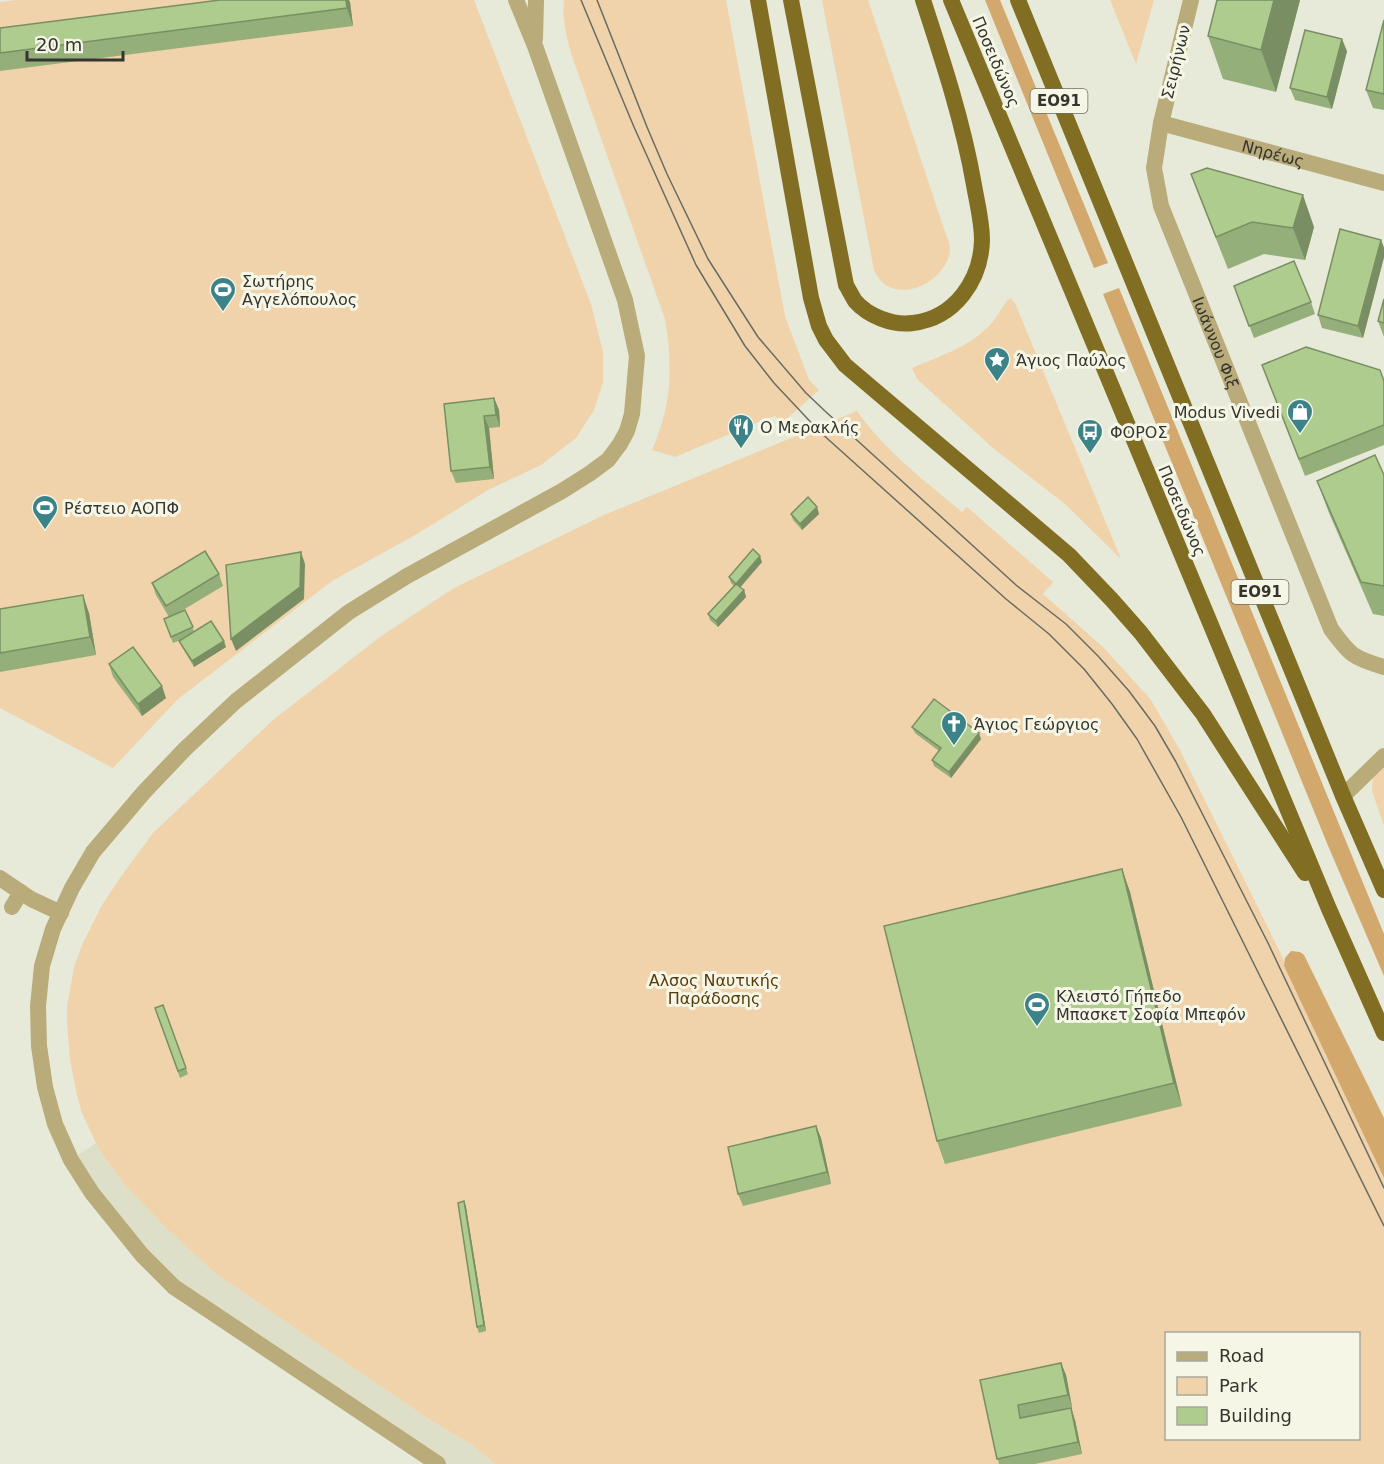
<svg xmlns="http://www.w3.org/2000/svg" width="1384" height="1464" font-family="'DejaVu Sans',sans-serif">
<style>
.built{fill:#dddfc8}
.green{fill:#f0d3ab;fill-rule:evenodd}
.forest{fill:#d2a86d}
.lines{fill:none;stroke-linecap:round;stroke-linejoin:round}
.service{stroke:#b9ab7a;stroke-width:16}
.minor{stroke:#b9ab7a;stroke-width:16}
.trunk{stroke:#826e22;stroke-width:16}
.tram{stroke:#6a6b62;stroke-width:1.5}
.wall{fill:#95af7a}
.shaded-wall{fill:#798f63}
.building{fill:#adcc8e;stroke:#798f63;stroke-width:1.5}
.labels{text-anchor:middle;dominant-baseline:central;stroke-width:6;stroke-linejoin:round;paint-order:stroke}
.shield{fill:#f5f6e6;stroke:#6f6f66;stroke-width:1.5}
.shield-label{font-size:15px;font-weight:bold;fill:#35352f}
.street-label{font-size:16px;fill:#35352f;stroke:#f5f6e6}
.poi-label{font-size:16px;fill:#35352f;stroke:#f5f6e6;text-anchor:start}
.park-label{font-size:16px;fill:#573b0b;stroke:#f5f6e6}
</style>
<rect width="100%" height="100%" fill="#e7e9d9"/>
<polygon class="built" points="96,1143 104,1157 125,1185 165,1227 216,1274 430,1420 471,1444 495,1464 438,1464 174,1287 71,1160"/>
<g class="green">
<polygon points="16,0 474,0 591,304 603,352 603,382 594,410 576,438 541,465 488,490 417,534 332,581 178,699 113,768 0,708 0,2"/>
<path d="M564,0H726L785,316L809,380L819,390L782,423L775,416L768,418L675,457L652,450C672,404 673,368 665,319L573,59C567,39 562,21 564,0Z"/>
<path d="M822,0H868L944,229C947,237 952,247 949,256C939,288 889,306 874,270Z"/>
<polygon points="1110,0 1154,0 1136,64"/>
<path d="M1010,298L1015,303L1121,559L1065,504L993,448L917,379L912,368C937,357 967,348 987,328C997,319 1001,307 1010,298Z"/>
<path d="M857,411C885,451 925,481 962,512L967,507L1053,582L1043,594L1104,648L1151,700L1181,752L1284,960V966L1384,1178V1464H495L471,1444L430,1420L216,1274L165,1227L125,1185L104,1157L96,1143L82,1113L77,1095L70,1060L67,1022V1007L74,967L82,945L102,905L120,878L153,833L273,720L380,637L454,588L604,515ZM1166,1334H1358V1438H1166Z"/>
<polygon points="1384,764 1384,826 1372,791 1373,773"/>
</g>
<g class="forest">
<polygon points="985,0 1000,0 1108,263 1094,268"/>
<polygon points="1119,288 1384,934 1384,976 1329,848 1103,294"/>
<polygon points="1291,951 1300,952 1304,955 1384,1118 1384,1178 1284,966 1285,958"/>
</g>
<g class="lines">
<g class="service">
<polyline points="0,878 31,899 61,913"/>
<polyline points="12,907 21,892"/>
</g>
<g class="minor">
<path id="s1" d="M1191,0L1161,123L1154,168L1161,206L1331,629C1350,655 1353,658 1384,667"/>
<polyline points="535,39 536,0"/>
<path id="s2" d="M1161,123L1384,183"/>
<polyline points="1343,796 1384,756"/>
<polyline points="438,1464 174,1287 142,1255 92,1193 71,1160 55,1124 45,1087 39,1046 38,1006 42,966 53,929 72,888 93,852 144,792 185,749 236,701 349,612 407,576 562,491 589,474 608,460 620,444 627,431 632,414 637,356 625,300 535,46 516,0"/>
</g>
<g class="trunk">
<polyline points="758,0 811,298 819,326 826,340 845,365 1069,555 1112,600 1141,633 1203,714 1305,873"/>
<path d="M791,0L846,285C849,290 852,296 855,301C868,316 893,326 913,323C955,318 981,280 982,240C982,221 977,203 974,185C963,122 943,61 923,0"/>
<polyline points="951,0 1329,909 1384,1033"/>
<polyline points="1018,0 1343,796 1384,890"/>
</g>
<g class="tram">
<polyline points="581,0 634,127 696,265 745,346 774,383 820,432 1006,599 1049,634 1084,669 1112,704 1137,739 1181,817 1384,1226"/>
<polyline points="597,0 647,127 667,174 708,259 758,337 806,393 826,412 1016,585 1066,624 1098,656 1129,691 1155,726 1176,762 1268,943 1384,1188"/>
</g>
</g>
<g class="wall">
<polygon points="1300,0 1276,92 1223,79 1208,36"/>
<polygon points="350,2 353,26 0,71 0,28"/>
<polygon points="1384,20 1384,110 1373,108 1366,90"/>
<polygon points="1347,51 1332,109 1295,100 1290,88"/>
<polygon points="1191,174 1314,227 1305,260 1264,254 1228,269 1203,206"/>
<polygon points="1381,240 1384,248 1384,257 1363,338 1322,328 1318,315"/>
<polygon points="1234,286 1311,302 1315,314 1254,338"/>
<polygon points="1384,299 1384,337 1378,321"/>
<polygon points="1262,365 1384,381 1384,445 1305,476"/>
<polygon points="494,398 499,410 500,427 489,428 494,479 456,483 451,471"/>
<polygon points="1384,475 1384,616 1373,614 1329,513 1317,481"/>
<polygon points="817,507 819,514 802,530 793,520 791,514"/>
<polygon points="762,562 740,587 744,590 746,597 718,627 710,620 708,614 734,586 731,583 729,577"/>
<polygon points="219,574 223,586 178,613 185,610 194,631 226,647 194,667 182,647 179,641 183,639 173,643 164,619 169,617 156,595 152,583"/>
<polygon points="0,609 89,613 96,655 0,672"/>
<polygon points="109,664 166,698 142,716 113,677"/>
<polygon points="912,727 981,739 951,778 934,766 932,760 939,751 915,733"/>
<polygon points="1122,869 1130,892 1182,1106 945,1164 937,1141"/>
<polygon points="163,1005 188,1074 180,1078 155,1008"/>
<polygon points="816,1126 821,1138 831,1184 743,1206 738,1194"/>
<polygon points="464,1201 466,1207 486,1331 479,1333 477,1327"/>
<polygon points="1061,1363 1066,1375 1072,1407 1022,1418 1075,1420 1082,1454 1035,1464 999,1464 980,1380"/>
</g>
<g class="shaded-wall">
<polygon points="346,0 349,0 350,2 353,26 347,8"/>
<polygon points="1274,0 1300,0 1276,92 1261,50"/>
<polygon points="1342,39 1347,51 1332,109 1327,97"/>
<polygon points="1303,195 1314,227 1305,260 1293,228"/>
<polygon points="1381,240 1384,248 1384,257 1363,338 1358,326"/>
<polygon points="494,398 499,410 500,427 496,415"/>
<polygon points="484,416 489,428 494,479 490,467"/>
<polygon points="817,507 819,514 802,530 800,524"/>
<polygon points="301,552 305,564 304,599 236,651 231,639"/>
<polygon points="760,556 762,562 738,590 736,584"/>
<polygon points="744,590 746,597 718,627 716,621"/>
<polygon points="83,595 89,613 96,655 90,637"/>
<polygon points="224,641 226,647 194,667 192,661"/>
<polygon points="162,686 166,698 142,716 138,704"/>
<polygon points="979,733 981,739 951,778 949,772"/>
<polygon points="1122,869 1130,892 1182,1106 1174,1083"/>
<polygon points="816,1126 821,1138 831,1184 827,1172"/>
<polygon points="464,1201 466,1207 486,1331 484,1325"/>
<polygon points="1061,1363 1066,1375 1072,1407 1068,1395"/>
<polygon points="1071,1408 1075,1420 1082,1454 1078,1442"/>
</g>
<g class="building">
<polygon points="220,0 346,0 347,8 0,53 0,28"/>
<polygon points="1217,0 1274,0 1261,50 1208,36"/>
<polygon points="1384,20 1384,94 1366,90"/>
<polygon points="1305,30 1342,39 1327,97 1290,88"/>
<polygon points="1207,168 1303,195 1293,228 1252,222 1216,237 1191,174"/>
<polygon points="1340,229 1381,240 1358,326 1318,315"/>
<polygon points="1294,261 1311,302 1249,326 1234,286"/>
<polygon points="1384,299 1384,323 1378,321"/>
<polygon points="1306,347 1380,370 1384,381 1384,425 1299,459 1262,365"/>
<polygon points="494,398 496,415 484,416 490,467 451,471 444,404"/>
<polygon points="1375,455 1384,475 1384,586 1361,582 1317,481"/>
<polygon points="808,497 817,507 800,524 791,514"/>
<polygon points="753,549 760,556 736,584 744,590 716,621 708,614 736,584 729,577"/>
<polygon points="205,551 219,574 166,606 152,583"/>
<polygon points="301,552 300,587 231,639 226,565"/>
<polygon points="83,595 90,637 0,653 0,609"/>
<polygon points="185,610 193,627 171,637 164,619"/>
<polygon points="211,621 224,641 192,661 179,641"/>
<polygon points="133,647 162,686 138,704 109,664"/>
<polygon points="934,699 979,733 949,772 932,760 941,748 912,727"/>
<polygon points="1122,869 1174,1083 937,1141 884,926"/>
<polygon points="163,1005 186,1068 178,1071 155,1008"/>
<polygon points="816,1126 827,1172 738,1194 728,1147"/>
<polygon points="464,1201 484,1325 477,1327 458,1203"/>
<polygon points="1061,1363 1068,1395 1018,1405 1020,1418 1071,1408 1078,1442 997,1459 980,1380"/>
</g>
<defs>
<symbol id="stadium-pin" viewBox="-11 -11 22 30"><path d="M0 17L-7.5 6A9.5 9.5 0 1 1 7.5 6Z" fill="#3b8388" stroke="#f5f6e6"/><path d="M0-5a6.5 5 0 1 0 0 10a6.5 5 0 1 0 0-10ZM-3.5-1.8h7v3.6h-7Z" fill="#fff"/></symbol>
<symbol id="sight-pin" viewBox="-11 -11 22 30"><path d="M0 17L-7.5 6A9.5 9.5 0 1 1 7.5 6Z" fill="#3b8388" stroke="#f5f6e6"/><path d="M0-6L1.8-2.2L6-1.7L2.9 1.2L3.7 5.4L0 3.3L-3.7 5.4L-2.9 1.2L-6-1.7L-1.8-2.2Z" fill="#fff"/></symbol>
<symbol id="shop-pin" viewBox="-11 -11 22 30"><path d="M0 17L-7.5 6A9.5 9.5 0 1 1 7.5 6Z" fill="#3b8388" stroke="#f5f6e6"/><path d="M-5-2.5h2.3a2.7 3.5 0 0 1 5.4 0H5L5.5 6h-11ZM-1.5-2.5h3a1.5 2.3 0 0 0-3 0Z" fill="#fff"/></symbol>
<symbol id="restaurant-pin" viewBox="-11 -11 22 30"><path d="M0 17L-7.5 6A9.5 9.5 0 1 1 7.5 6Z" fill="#3b8388" stroke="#f5f6e6"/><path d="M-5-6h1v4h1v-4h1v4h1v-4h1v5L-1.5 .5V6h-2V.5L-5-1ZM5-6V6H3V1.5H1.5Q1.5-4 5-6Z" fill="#fff"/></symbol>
<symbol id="bus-pin" viewBox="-11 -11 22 30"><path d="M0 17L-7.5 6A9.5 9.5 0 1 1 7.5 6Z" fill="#3b8388" stroke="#f5f6e6"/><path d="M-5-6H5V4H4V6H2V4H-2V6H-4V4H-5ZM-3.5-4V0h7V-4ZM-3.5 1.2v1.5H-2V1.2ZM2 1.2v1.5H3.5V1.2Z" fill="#fff"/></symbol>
<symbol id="church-pin" viewBox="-11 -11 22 30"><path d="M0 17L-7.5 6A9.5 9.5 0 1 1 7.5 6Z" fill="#3b8388" stroke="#f5f6e6"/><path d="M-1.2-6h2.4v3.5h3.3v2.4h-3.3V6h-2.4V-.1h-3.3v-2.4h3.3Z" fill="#fff"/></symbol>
</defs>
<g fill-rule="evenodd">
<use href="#stadium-pin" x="208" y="275" width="30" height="40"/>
<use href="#sight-pin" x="982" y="345" width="30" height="40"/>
<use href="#shop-pin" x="1285" y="397" width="30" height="40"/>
<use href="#restaurant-pin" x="726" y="412" width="30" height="40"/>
<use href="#bus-pin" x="1075" y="417" width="30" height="40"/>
<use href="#stadium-pin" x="30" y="493" width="30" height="40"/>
<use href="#church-pin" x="939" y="709" width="30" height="40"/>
<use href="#stadium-pin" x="1022" y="990" width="30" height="40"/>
</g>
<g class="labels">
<g class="shield">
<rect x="1030.5" y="89" width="57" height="24" rx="4.5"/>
<rect x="1231.5" y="580" width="57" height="24" rx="4.5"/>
</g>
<g class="shield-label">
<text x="1059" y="101">ΕΟ91</text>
<text x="1260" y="592">ΕΟ91</text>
</g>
<g class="street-label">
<text transform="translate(996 62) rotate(67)">Ποσειδώνος</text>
<text transform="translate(1176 62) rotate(-76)">Σειρήνων</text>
<text stroke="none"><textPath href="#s2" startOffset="116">Νηρέως</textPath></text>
<text stroke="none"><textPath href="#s1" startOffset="358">Ιωάννου Φιξ</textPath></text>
<text transform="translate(1182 511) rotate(67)">Ποσειδώνος</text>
</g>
<g class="poi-label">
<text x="242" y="281">Σωτήρης<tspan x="242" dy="18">Αγγελόπουλος</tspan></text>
<text x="1016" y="360">Άγιος Παύλος</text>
<text x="1280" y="412" text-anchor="end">Modus Vivedi</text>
<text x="760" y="427">Ο Μερακλής</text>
<text x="1110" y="432">ΦΟΡΟΣ</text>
<text x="64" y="508">Ρέστειο ΑΟΠΦ</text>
<text x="974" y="724">Άγιος Γεώργιος</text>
<text x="1056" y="996">Κλειστό Γήπεδο<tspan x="1056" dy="18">Μπασκετ Σοφία Μπεφόν</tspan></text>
</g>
<g class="park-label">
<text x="714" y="980">Αλσος Ναυτικής<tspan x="714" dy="18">Παράδοσης</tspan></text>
</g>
</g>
<rect x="1165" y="1332" width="195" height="108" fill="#f5f6e6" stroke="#a8a99d" stroke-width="1.5"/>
<rect x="1177" y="1352" width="30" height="9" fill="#b9ab7a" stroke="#a8a99d" stroke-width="1.5"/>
<text x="1219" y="1362" font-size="18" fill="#35352f">Road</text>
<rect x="1177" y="1377" width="30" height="18" fill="#f0d3ab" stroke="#a8a99d" stroke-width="1.5"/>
<text x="1219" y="1392" font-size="18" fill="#35352f">Park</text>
<rect x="1177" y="1407" width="30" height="18" fill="#adcc8e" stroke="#a8a99d" stroke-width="1.5"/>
<text x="1219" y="1422" font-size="18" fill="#35352f">Building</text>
<path d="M27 51v9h96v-9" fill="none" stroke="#35352f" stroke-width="3"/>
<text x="36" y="51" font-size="18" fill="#35352f" stroke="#f5f6e6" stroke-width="4.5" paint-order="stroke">20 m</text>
</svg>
